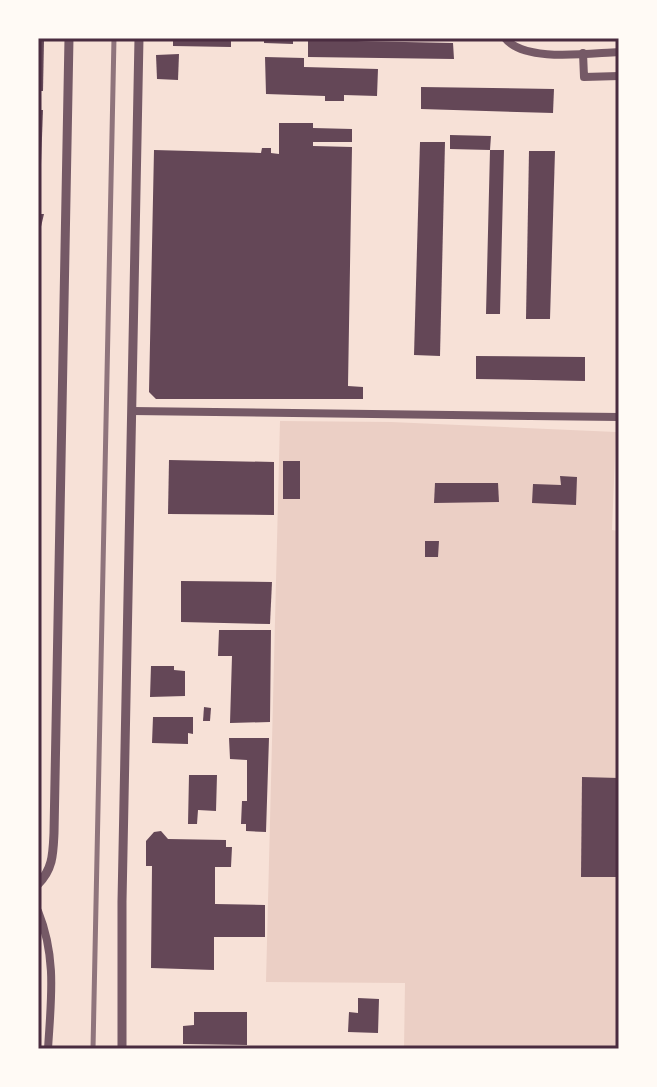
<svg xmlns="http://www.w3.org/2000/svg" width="657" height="1087" font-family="'PT Serif',serif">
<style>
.green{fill:#ebcfc5}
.building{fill:#644757}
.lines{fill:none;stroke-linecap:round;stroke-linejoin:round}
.minor{stroke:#755966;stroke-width:8}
.tertiary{stroke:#755966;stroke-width:9}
.rail{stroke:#8f747c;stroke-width:5}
.neatline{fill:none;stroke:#4a2c40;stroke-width:3}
</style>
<rect width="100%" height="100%" fill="#f7e1d7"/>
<polygon class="green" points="280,421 391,422 616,432 612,530 619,531 619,1049 404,1049 405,983 266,982"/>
<g class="building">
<polygon points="173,38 231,38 231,47 173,46"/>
<polygon points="264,38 293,38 293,44 264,43"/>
<polygon points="38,39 44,40 43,91 38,91"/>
<polygon points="308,40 453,43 454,59 308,57"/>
<polygon points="179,54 178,80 157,79 156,55"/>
<polygon points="265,57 304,58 304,67 378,69 377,96 344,95 344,101 325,101 325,96 266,94"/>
<polygon points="421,87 554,89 553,113 421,109"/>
<polygon points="38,110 43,110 41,164 38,164"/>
<polygon points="279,123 313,123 313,128 352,129 352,142 313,142 313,146 352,147 348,386 363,387 363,399 156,399 149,392 154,150 261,153 262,148 271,148 271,153 279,154"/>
<polygon points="450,135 491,136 490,150 504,150 500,314 486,314 490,150 450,149"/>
<polygon points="420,142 445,142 440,356 414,355"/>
<polygon points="529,151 555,151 550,319 526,319"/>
<polygon points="38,206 41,206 41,214 44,214 40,231"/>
<polygon points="476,356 585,357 585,381 476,379"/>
<polygon points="169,460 274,462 274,515 168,514"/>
<rect x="283" y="461" width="17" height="38"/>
<polygon points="560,476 577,477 576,505 532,503 533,484 561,485"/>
<polygon points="435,483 498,483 499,502 434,503"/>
<polygon points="425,541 439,541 438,557 425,557"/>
<polygon points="181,581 272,582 270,624 181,622"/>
<polygon points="219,630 271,630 270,722 230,723 232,656 218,656"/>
<polygon points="151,666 174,666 174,670 185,671 185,696 150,697"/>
<polygon points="204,707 211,708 210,721 203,721"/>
<polygon points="153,717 193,717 193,734 188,733 188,744 152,743"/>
<polygon points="229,738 269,738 266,832 246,831 246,824 241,824 242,801 247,801 247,760 230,759"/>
<polygon points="189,775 217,775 216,811 198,810 197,824 188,824"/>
<polygon points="582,777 619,778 619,877 581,877"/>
<polygon points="161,831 168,839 226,840 226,847 232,847 231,867 215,867 215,904 265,905 265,937 214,937 214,970 151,968 152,866 146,866 146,841 154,832"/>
<polygon points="358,998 379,999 378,1033 348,1032 349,1012 358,1013"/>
<polygon points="194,1012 247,1012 247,1045 183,1044 183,1026 194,1025"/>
</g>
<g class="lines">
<g class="minor">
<path d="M505,38C524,63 590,53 619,52"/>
<polyline points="583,53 584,77 619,76"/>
<polyline points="132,411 619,417"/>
<path d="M38,911C57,958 51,999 48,1049"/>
</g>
<g class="tertiary">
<path d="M38,884C53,869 53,854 54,833L69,38"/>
<polyline points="122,1049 122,902 139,38"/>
</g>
<polyline class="rail" points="93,1049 114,38"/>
</g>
<rect width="657" height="1087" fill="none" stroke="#fffaf5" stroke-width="80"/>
<rect x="40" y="40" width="577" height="1007" class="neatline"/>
</svg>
